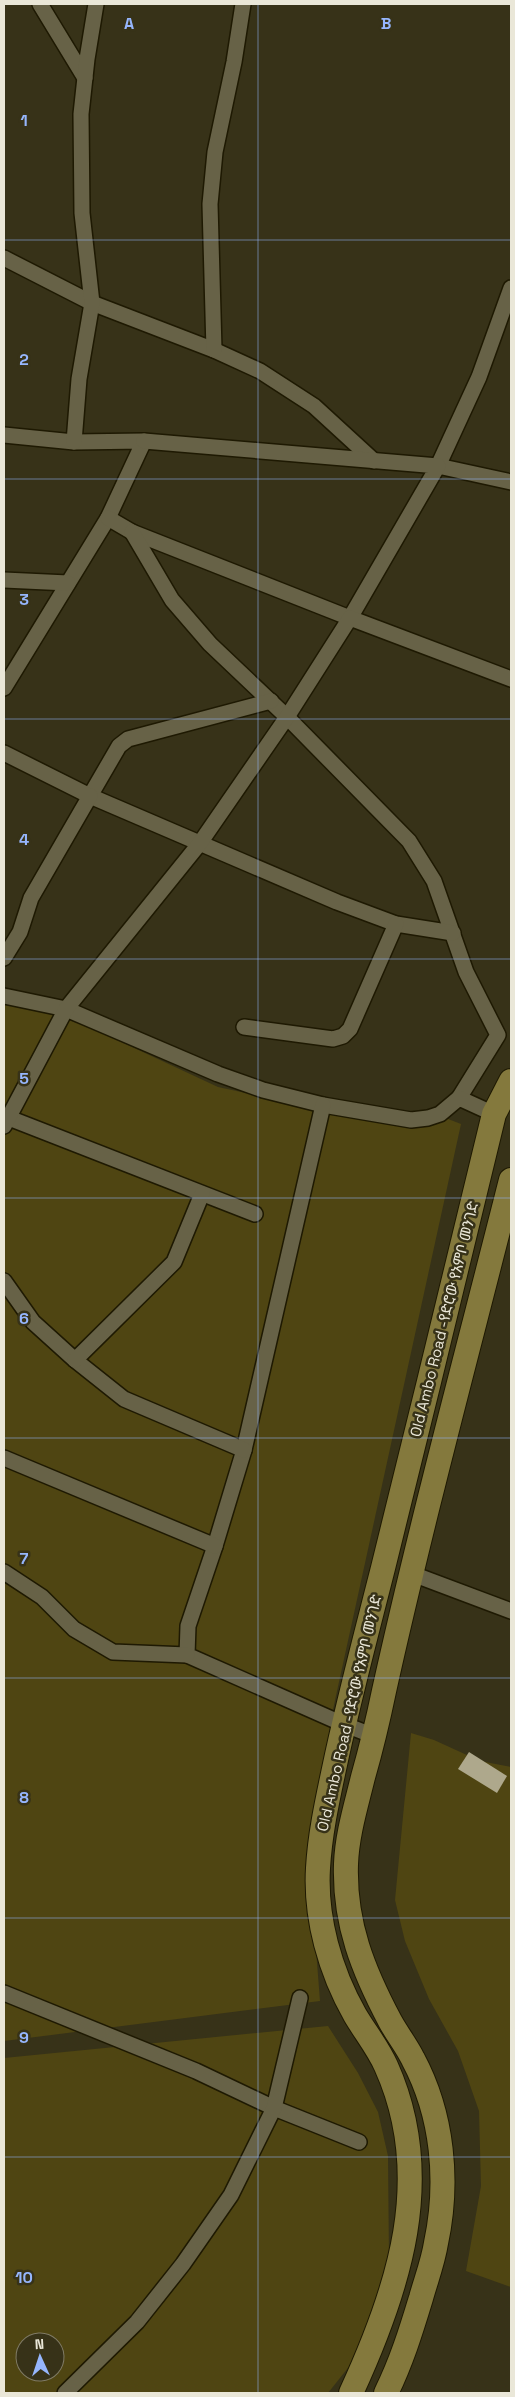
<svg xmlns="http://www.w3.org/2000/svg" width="515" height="2397" font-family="'Space Grotesk','Noto Sans Ethiopic',sans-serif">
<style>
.green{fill:#4f4512;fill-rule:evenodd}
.building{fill:#aea88c}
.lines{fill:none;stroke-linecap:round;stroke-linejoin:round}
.street-casing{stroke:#1e1902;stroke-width:18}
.primary-casing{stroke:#1e1902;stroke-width:26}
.street{stroke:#676247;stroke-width:15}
.primary{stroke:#84793d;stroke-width:24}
.grid{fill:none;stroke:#96b6fd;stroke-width:1;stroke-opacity:0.55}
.labels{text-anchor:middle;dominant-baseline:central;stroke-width:5;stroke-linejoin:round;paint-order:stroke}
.street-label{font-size:15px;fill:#eae7d8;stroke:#373218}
.grid-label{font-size:16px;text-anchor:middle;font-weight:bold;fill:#96b6fd;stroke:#373218;stroke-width:5;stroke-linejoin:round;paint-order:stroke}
</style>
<rect width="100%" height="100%" fill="#373218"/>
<g class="green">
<polygon points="4,1000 87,1026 218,1087 316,1108 443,1117 461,1124 332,1714 309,1860 320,2001 4,2041"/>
<polygon points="411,1733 434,1740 480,1761 511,1767 511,2287 466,2271 481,2186 479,2111 458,2051 429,1999 405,1941 395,1900"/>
<path d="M328,2026L358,2073L378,2112L388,2156L389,2260L363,2349L328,2393H4V2058ZM25,2342H55V2372H25Z"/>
</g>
<polygon class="building" points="469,1752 507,1776 497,1793 458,1769"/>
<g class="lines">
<defs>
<g id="street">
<polyline points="40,4 85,78"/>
<polyline points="4,258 92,303 214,350 260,371 314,406 374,461"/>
<polyline points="511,288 479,377 438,466 511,482"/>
<polyline points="214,350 210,204 215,152 234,62 243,4"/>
<polyline points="4,435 74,442 144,441 108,518 4,688"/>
<polyline points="74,442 79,379 92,303 82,213 81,114 87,59 96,4"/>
<polyline points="108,518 132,532 350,618 438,466 144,441"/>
<polyline points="132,532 172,600 210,644 287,717 409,841 434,881 466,972 498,1035 459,1098"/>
<polyline points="4,580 68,583"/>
<polyline points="271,701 128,739 119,746 90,796 337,902 396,924 453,933"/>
<polyline points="4,753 90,796 31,898 20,932 4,958"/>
<polyline points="4,996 66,1009 218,1074 263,1090 323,1105 411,1120 428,1118 440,1114 459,1098 494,1114"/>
<polyline points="244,1027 333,1039 343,1036 350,1029 396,924"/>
<polyline points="323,1105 244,1450 215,1546 188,1626 187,1655 343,1724 374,1736"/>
<polyline points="9,1118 255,1214"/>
<polyline points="4,1126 66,1009 200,843 287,717 350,618 511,679"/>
<polyline points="4,1281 33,1322 75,1360 124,1399 244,1450"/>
<polyline points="75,1360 174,1262 202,1194"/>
<polyline points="4,1458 215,1546"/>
<polyline points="4,1572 42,1597 74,1629 113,1652 187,1655"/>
<polyline points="410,1573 511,1611"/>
<polyline points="4,1993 196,2071 274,2108 359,2142"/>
<polyline points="65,2393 137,2322 183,2264 231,2195 274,2108 300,1998"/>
</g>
<g id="primary">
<path d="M351,2393C399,2289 436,2177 386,2066C378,2048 365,2032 355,2015C330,1971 315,1918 318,1868C320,1834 327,1802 334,1769C348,1702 366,1635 383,1568C421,1417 457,1265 494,1114L511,1081"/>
<path d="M386,2393C401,2363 411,2331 421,2298C426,2280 433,2262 436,2243C449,2182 443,2115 413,2059C406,2045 397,2034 390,2021C363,1970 344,1923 346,1864C347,1835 356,1806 363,1777C371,1749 378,1720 384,1691C422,1520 468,1350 511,1180"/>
</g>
</defs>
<use href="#street" class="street-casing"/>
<use href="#primary" class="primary-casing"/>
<use href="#street" class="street"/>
<use href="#primary" class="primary"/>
</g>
<path class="grid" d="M258,4V2393M4,240H511M4,479H511M4,719H511M4,959H511M4,1198H511M4,1438H511M4,1678H511M4,1918H511M4,2157H511"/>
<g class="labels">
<g class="street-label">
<text transform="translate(444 1319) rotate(-76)">Old Ambo Road -የድሮው የአምቦ መንገድ</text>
<text transform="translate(349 1713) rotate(-77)">Old Ambo Road -የድሮው የአምቦ መንገድ</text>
</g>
</g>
<g class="grid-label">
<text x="129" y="29">A</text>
<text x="386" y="29">B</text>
<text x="24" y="126">1</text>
<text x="24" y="365">2</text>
<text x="24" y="605">3</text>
<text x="24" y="845">4</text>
<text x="24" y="1084">5</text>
<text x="24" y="1324">6</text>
<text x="24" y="1564">7</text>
<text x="24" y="1803">8</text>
<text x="24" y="2043">9</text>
<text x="24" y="2283">10</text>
</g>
<rect width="515" height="2397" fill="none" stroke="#eae7d8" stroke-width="10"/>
<g transform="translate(40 2357) rotate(357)"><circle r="24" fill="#373218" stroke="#7f7a65"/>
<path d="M0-4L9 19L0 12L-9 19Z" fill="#96b6fd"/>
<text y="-8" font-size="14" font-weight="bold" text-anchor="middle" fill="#eae7d8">N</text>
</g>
</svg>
